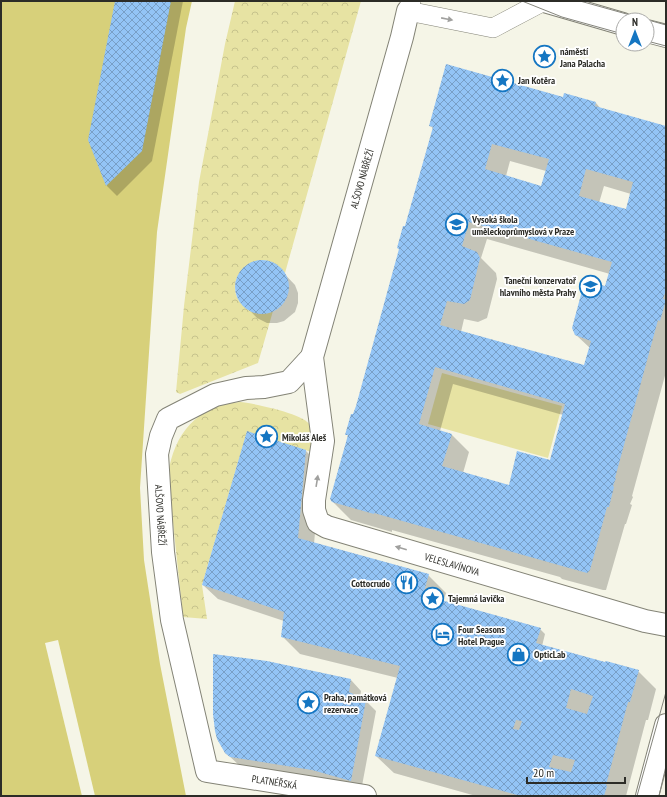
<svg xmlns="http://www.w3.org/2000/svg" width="667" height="797" font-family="'PT Sans Narrow',sans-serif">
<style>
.park{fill:url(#park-crowns)}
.pitch{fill:#e7e3a3}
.water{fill:#d7d07a}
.pier{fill:#f5f5e7}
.shadow{fill:#0003;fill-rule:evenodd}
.building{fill:url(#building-cross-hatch);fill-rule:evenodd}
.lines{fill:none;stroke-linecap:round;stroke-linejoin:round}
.lane-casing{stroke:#838376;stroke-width:20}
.street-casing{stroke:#838376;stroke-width:24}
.lane{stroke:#fff;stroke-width:19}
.street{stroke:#fff;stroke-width:22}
.tram{stroke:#85857c;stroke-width:1}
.oneway{fill:#a0a09e}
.labels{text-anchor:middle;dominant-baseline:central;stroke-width:3.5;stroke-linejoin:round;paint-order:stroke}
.poi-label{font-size:10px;font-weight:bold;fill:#2c2c27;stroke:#fff;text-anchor:start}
.street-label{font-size:10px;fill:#2c2c27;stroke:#fff}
</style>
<defs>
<pattern id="park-crowns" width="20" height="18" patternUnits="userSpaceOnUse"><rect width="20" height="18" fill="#e7e3a3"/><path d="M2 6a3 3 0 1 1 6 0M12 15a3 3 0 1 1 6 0" fill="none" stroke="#c6c38c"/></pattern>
<pattern id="building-cross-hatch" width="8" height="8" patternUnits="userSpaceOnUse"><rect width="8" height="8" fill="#93c4f5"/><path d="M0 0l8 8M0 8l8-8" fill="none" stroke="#789fc6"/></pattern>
</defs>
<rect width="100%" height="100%" fill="#f5f5e7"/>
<g class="park">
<path d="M235,1H361L285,273C259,238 213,284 247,309C254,314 265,315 273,311L258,363L180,394L176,392L184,306L199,182L225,44Z"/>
<path d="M240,402C253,403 305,414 310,425C313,432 314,446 315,453L247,432L202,585L207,619L183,617L168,475C174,433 197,406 240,402Z"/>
</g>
<polygon class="pitch" points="442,373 562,406 548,458 428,424"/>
<polygon class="water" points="1,1 192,1 186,28 157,232 140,488 144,560 160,664 186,796 1,796"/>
<polygon class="pier" points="58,640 95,796 82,796 45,643"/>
<g class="shadow">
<polygon points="116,1 183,1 152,161 117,196 107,186 89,140"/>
<path d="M564,98L596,103L601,109L666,127V372L632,496L633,497L630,504L632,505L626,524H625L606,590H603L562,579L560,577L392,530V532L351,520L333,502L348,436L347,434L354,416L400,250L398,248L406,227L433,129L430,125ZM510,161L546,171L542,187L506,176ZM604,186L631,194L626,210L599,203ZM487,239L610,274L606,287L575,334L590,348L584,366L461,332L464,319L478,322L487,318L497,279L496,273L481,258ZM453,384L563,415L551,462L509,486L463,473L469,452L451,434L440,431Z"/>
<polygon points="258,261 268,262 277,266 295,285 298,293 298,303 295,312 284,321 277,323 267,323 257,318 240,300 237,290 237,280 242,271 249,265"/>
<polygon points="248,433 306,451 321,466 314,544 428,575 446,593 443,602 540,629 545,634 542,646 638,671 656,689 648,720 646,720 626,796 476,796 394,773 376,756 398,678 300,654 282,636 284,621 218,599 203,585"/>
<polygon points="267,662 351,680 361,691 360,698 366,701 376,711 361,791 241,767 225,752"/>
</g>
<g class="building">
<polygon points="115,1 171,1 142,151 106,186 88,140"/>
<path d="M446,64L563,97L564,93L596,102L595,106L666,126V290L663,299L666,300L660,321L658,320L615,478H616L613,486L614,487L609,507H607L590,570L587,573L374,513V514L332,502L330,499L348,435H345L351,414H353L356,406L399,249L397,248L403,226H405L433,127L429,126ZM492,144L549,159L541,186L485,169ZM586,169L633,182L626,209L579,196ZM469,222L612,262L605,286L594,283H589L583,287L572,328L575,335L591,341L584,365L440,325L447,301L464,304L470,300L480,258L477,252L462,246ZM435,367L565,404L550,460L517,451L509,485L442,466L452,434L419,424Z"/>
<circle cx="262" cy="287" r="27"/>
<path d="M247,431L306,450L298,538L429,574L423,595L541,628L536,643L605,662L606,661L639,670L630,702H628L606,785L607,786L604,796H521L375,756L400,666L281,637L284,612L202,585ZM571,689L593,696L587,714L566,708ZM516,720L522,721L519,730L513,729ZM553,755L575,760L571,772L549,767Z"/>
<polygon points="213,654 267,661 351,679 349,692 366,700 351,781 312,770 230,757 225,753 217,739 215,731 213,714"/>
</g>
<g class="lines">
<defs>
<polyline id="lane" points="411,1 408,11 493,28 544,1"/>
<g id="street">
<polyline points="544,1 623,24"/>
<path id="s1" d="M408,11L402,37L312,357L323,441L314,500V510L318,522L327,527L645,621L666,625"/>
<polyline points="647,31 666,36"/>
<path id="s2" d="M312,357L289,382L264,387L246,388L215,395L168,419L161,436L157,454L163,552L172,620L207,771L365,796"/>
<polyline points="647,796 666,725"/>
</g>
</defs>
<use href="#lane" class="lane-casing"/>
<use href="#street" class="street-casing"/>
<use href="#lane" class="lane"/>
<use href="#street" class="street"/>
<g class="tram">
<polyline points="522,1 562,17 623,34"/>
<polyline points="580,1 666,25"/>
<polyline points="647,41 666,46"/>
<polyline points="637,796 666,692"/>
<polyline points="659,796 666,766"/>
</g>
</g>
<defs><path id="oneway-solid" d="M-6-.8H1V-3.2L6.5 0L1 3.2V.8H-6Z"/></defs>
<g class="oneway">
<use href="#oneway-solid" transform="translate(447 19) rotate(11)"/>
<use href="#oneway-solid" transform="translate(317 481) rotate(-81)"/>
<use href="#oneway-solid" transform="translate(401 548) rotate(-164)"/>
</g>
<defs>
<symbol id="sight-ring" viewBox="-11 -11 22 22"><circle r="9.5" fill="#fff" stroke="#1576c2" stroke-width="1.5"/><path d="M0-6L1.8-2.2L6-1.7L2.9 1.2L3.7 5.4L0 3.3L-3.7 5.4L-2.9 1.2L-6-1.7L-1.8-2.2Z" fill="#1576c2"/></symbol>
<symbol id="university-ring" viewBox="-11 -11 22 22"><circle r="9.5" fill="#fff" stroke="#1576c2" stroke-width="1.5"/><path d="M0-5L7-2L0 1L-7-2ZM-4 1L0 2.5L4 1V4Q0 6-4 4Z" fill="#1576c2"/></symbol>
<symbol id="school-ring" viewBox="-11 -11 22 22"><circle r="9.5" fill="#fff" stroke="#1576c2" stroke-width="1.5"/><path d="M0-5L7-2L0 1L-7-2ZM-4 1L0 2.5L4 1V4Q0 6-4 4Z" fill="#1576c2"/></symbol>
<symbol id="restaurant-ring" viewBox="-11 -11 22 22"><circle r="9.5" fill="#fff" stroke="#1576c2" stroke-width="1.5"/><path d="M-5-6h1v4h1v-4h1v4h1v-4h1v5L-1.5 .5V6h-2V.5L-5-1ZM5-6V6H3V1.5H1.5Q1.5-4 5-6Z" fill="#1576c2"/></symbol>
<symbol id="hotel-ring" viewBox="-11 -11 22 22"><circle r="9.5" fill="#fff" stroke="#1576c2" stroke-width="1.5"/><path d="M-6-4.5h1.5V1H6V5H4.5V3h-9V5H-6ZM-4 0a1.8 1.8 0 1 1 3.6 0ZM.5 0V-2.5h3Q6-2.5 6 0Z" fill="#1576c2"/></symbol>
<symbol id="shop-ring" viewBox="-11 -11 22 22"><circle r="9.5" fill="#fff" stroke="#1576c2" stroke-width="1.5"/><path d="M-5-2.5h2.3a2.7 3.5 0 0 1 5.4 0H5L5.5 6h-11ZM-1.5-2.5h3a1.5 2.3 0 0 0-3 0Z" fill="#1576c2"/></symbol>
</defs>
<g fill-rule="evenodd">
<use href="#sight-ring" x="532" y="44" width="25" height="25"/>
<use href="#sight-ring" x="490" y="68" width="25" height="25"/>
<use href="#university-ring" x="444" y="212" width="25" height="25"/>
<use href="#school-ring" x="578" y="274" width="25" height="25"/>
<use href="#sight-ring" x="254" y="424" width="25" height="25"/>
<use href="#restaurant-ring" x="394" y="570" width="25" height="25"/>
<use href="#sight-ring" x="420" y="586" width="25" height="25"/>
<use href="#hotel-ring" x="430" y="622" width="25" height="25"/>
<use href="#shop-ring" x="506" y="642" width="25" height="25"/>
<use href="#sight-ring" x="296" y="690" width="25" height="25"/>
</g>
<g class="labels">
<g class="poi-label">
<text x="560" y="51">náměstí<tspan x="560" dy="12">Jana Palacha</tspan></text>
<text x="518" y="80">Jan Kotěra</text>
<text x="472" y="219">Vysoká škola<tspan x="472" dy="12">uměleckoprůmyslová v Praze</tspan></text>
<text x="576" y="280" text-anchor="end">Taneční konzervatoř<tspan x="576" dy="12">hlavního města Prahy</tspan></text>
<text x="282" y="437">Mikoláš Aleš</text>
<text x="390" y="583" text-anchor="end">Cottocrudo</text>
<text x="448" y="598">Tajemná lavička</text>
<text x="458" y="629">Four Seasons<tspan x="458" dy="12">Hotel Prague</tspan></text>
<text x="534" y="654">OpticLab</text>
<text x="324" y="697">Praha, památková<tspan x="324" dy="12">rezervace</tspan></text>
</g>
<g class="street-label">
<text transform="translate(362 179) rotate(-74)">ALŠOVO NÁBŘEŽÍ</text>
<text stroke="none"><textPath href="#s2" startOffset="260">ALŠOVO NÁBŘEŽÍ</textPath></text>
<text stroke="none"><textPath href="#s1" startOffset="667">VELESLAVÍNOVA</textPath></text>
<text stroke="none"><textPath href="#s2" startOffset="589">PLATNÉŘSKÁ</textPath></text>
</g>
</g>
<rect width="667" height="797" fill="none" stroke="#2c2c27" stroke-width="4"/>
<g transform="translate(635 32)"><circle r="19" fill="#ffffff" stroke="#ababa9"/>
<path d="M0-3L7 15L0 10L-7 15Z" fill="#1576c2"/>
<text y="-6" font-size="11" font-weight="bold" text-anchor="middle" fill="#2c2c27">N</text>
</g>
<path d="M527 777v6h98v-6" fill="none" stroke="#2c2c27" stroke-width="2"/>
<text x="533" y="777" font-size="12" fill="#2c2c27" stroke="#ffffff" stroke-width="3" paint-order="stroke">20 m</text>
</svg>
